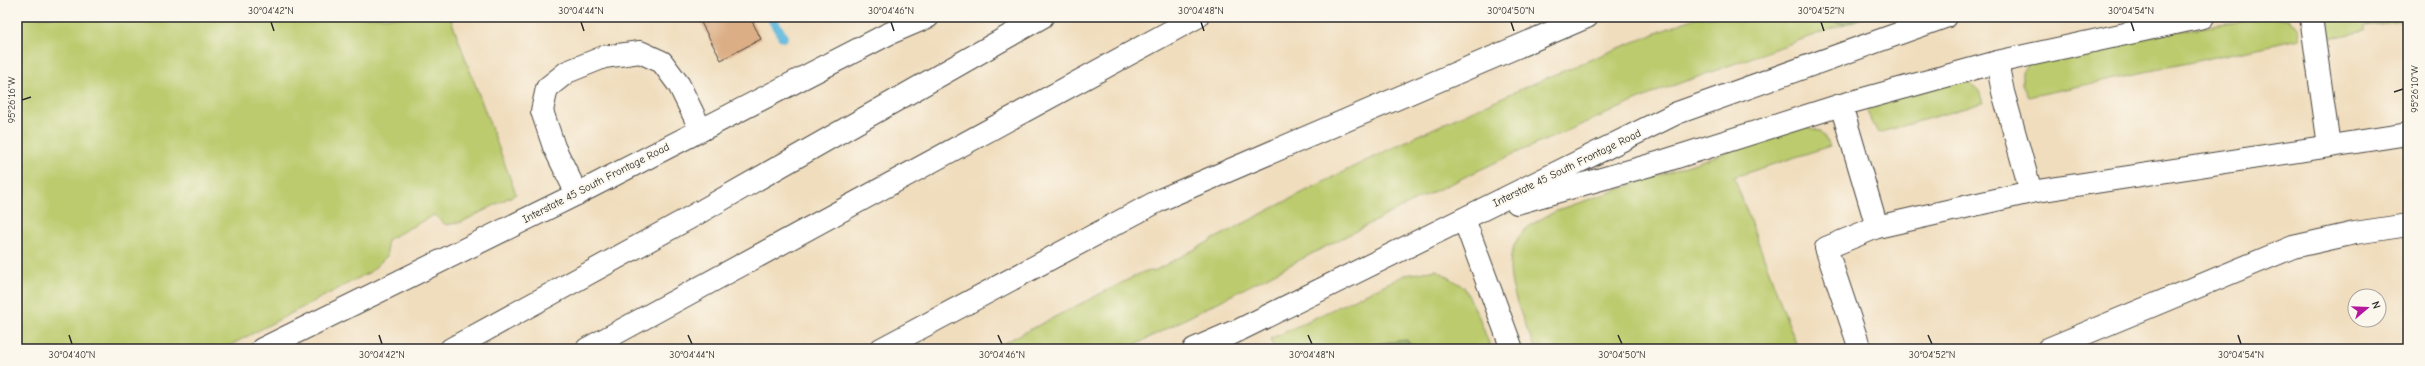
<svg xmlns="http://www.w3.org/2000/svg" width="2425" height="366" font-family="'Comic Neue',sans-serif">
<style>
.green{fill:#bbcb6d;stroke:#737b4c}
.forest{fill:#94af60;stroke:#606d46}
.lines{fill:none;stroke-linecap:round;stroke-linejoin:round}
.stream{stroke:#5fb8dc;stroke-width:10}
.building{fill:#dbae85}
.minor-casing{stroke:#494641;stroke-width:24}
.major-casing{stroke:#494641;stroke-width:24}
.highway-casing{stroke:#494641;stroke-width:24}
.minor{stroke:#fff;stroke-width:22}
.major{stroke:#fff;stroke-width:22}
.highway{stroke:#fff;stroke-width:22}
.ticks{fill:none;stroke:#2b2b2b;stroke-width:1.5}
.labels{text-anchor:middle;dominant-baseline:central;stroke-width:4;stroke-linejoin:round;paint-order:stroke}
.street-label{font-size:11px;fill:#2b2b2b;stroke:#fbf7ec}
.neatline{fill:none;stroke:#2b2b2b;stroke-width:1.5}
.ticks-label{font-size:10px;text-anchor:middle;fill:#2b2b2b}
</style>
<rect width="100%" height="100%" fill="#fbf7ec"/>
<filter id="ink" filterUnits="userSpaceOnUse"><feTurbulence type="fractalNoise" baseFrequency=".025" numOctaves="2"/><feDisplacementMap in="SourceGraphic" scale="8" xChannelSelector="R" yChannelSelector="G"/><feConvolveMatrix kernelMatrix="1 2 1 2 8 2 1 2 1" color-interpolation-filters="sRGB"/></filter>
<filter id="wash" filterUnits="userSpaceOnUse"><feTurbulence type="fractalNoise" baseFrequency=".012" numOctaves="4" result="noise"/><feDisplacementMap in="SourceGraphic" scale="16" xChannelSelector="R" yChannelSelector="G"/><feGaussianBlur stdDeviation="0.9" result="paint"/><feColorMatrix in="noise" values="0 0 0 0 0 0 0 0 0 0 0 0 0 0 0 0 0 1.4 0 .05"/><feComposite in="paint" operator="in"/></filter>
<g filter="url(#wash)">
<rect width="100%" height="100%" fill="#f0ddbd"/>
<g class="green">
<polygon points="17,17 450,17 516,194 462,222 446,225 434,215 387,240 387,256 370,272 223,349 17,349"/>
<path d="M1697,17H1800L1845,24L1661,90L1507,157L1416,200L1127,349H992L1143,272L1154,271C1253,218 1352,165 1454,119C1534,82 1615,49 1697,17Z"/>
<polygon points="2271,17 2289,19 2298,29 2300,39 2028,97 2022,85 2022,72 2030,63 2179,31"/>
<polygon points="2331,17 2408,17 2408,20 2365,26 2365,31 2326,39 2325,28"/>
<polygon points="1955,82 1971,83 1979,91 1983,103 1878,133 1867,112 1872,105"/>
<path d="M1800,127C1816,127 1823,132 1830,146L1734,177L1798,349H1535C1523,316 1497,270 1518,238C1527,224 1547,216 1561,209Z"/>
<polygon points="1437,270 1464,287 1479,317 1491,349 1418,349 1406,340 1333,349 1274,349 1270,339 1405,275"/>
</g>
<g class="forest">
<polygon points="1800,17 1865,17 1845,24"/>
<polygon points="1406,340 1418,349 1333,349"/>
</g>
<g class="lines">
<polyline class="stream" points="771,17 783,37"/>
</g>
<g id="blocks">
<polygon class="building" points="698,17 750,17 761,39 721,60"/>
</g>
</g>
<g filter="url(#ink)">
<use href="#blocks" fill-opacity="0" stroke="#494641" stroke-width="1"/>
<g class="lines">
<defs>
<g id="minor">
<polyline points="2311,17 2329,146"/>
<polyline points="1997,62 2003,92 2031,192"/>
<polyline points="1841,105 1877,227"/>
<polyline points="577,194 554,147 542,111 547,88 567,72 604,57 640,52 662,62 679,85 701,130"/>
<polyline points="1464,219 1512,349"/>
<polyline points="1860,349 1826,248 1877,227 2031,192 2408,134"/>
<polyline points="2048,349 2293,247 2355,233 2408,225"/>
</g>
<g id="major">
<polyline points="1517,203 1661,162 1841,105 1997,62 2203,17"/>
<polyline points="1217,341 1677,113 1945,17"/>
<polyline points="262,349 577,194 888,34 928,17"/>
</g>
<g id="highway">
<polyline points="451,349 691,217 1042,17"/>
<polyline points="587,349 1197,17"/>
<polyline points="881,349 1160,200 1587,17"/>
<polyline points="1194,349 1233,332"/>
</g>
</defs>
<use href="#minor" class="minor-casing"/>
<use href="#major" class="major-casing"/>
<use href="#highway" class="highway-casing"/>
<use href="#minor" class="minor"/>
<use href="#major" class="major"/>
<use href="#highway" class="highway"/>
</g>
</g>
<path class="ticks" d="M271,22L274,31M581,22L584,31M891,22L894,31M1201,22L1204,31M1511,22L1514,31M1821,22L1824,31M2131,22L2134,31M2394,92L2403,89M22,100L31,97M69,335L72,344M379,335L382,344M688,335L692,344M998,335L1002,344M1308,335L1312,344M1618,335L1622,344M1928,335L1932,344M2238,335L2241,344"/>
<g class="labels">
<g class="street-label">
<text transform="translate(1567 168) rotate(-26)">Interstate 45 South Frontage Road</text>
<text transform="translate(596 183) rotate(-27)">Interstate 45 South Frontage Road</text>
</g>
</g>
<rect width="2425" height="366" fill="none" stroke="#fbf7ec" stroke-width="44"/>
<g transform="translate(2367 308) rotate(71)"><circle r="19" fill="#fbf7ec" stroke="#a8a59f"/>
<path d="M0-3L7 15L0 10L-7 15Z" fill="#b5179e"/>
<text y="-6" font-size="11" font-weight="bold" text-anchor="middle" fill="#2b2b2b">N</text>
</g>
<rect x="22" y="22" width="2381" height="322" class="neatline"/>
<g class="ticks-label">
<text x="271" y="14">30°04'42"N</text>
<text x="581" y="14">30°04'44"N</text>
<text x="891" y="14">30°04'46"N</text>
<text x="1201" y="14">30°04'48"N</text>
<text x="1511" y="14">30°04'50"N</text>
<text x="1821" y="14">30°04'52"N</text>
<text x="2131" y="14">30°04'54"N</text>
<text transform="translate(2414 89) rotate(-90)" y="4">95°26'10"W</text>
<text transform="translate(11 100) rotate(-90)" y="4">95°26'16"W</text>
<text x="72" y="358">30°04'40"N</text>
<text x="382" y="358">30°04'42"N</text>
<text x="692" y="358">30°04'44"N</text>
<text x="1002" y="358">30°04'46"N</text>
<text x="1312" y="358">30°04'48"N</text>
<text x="1622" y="358">30°04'50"N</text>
<text x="1932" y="358">30°04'52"N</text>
<text x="2241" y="358">30°04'54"N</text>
</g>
</svg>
